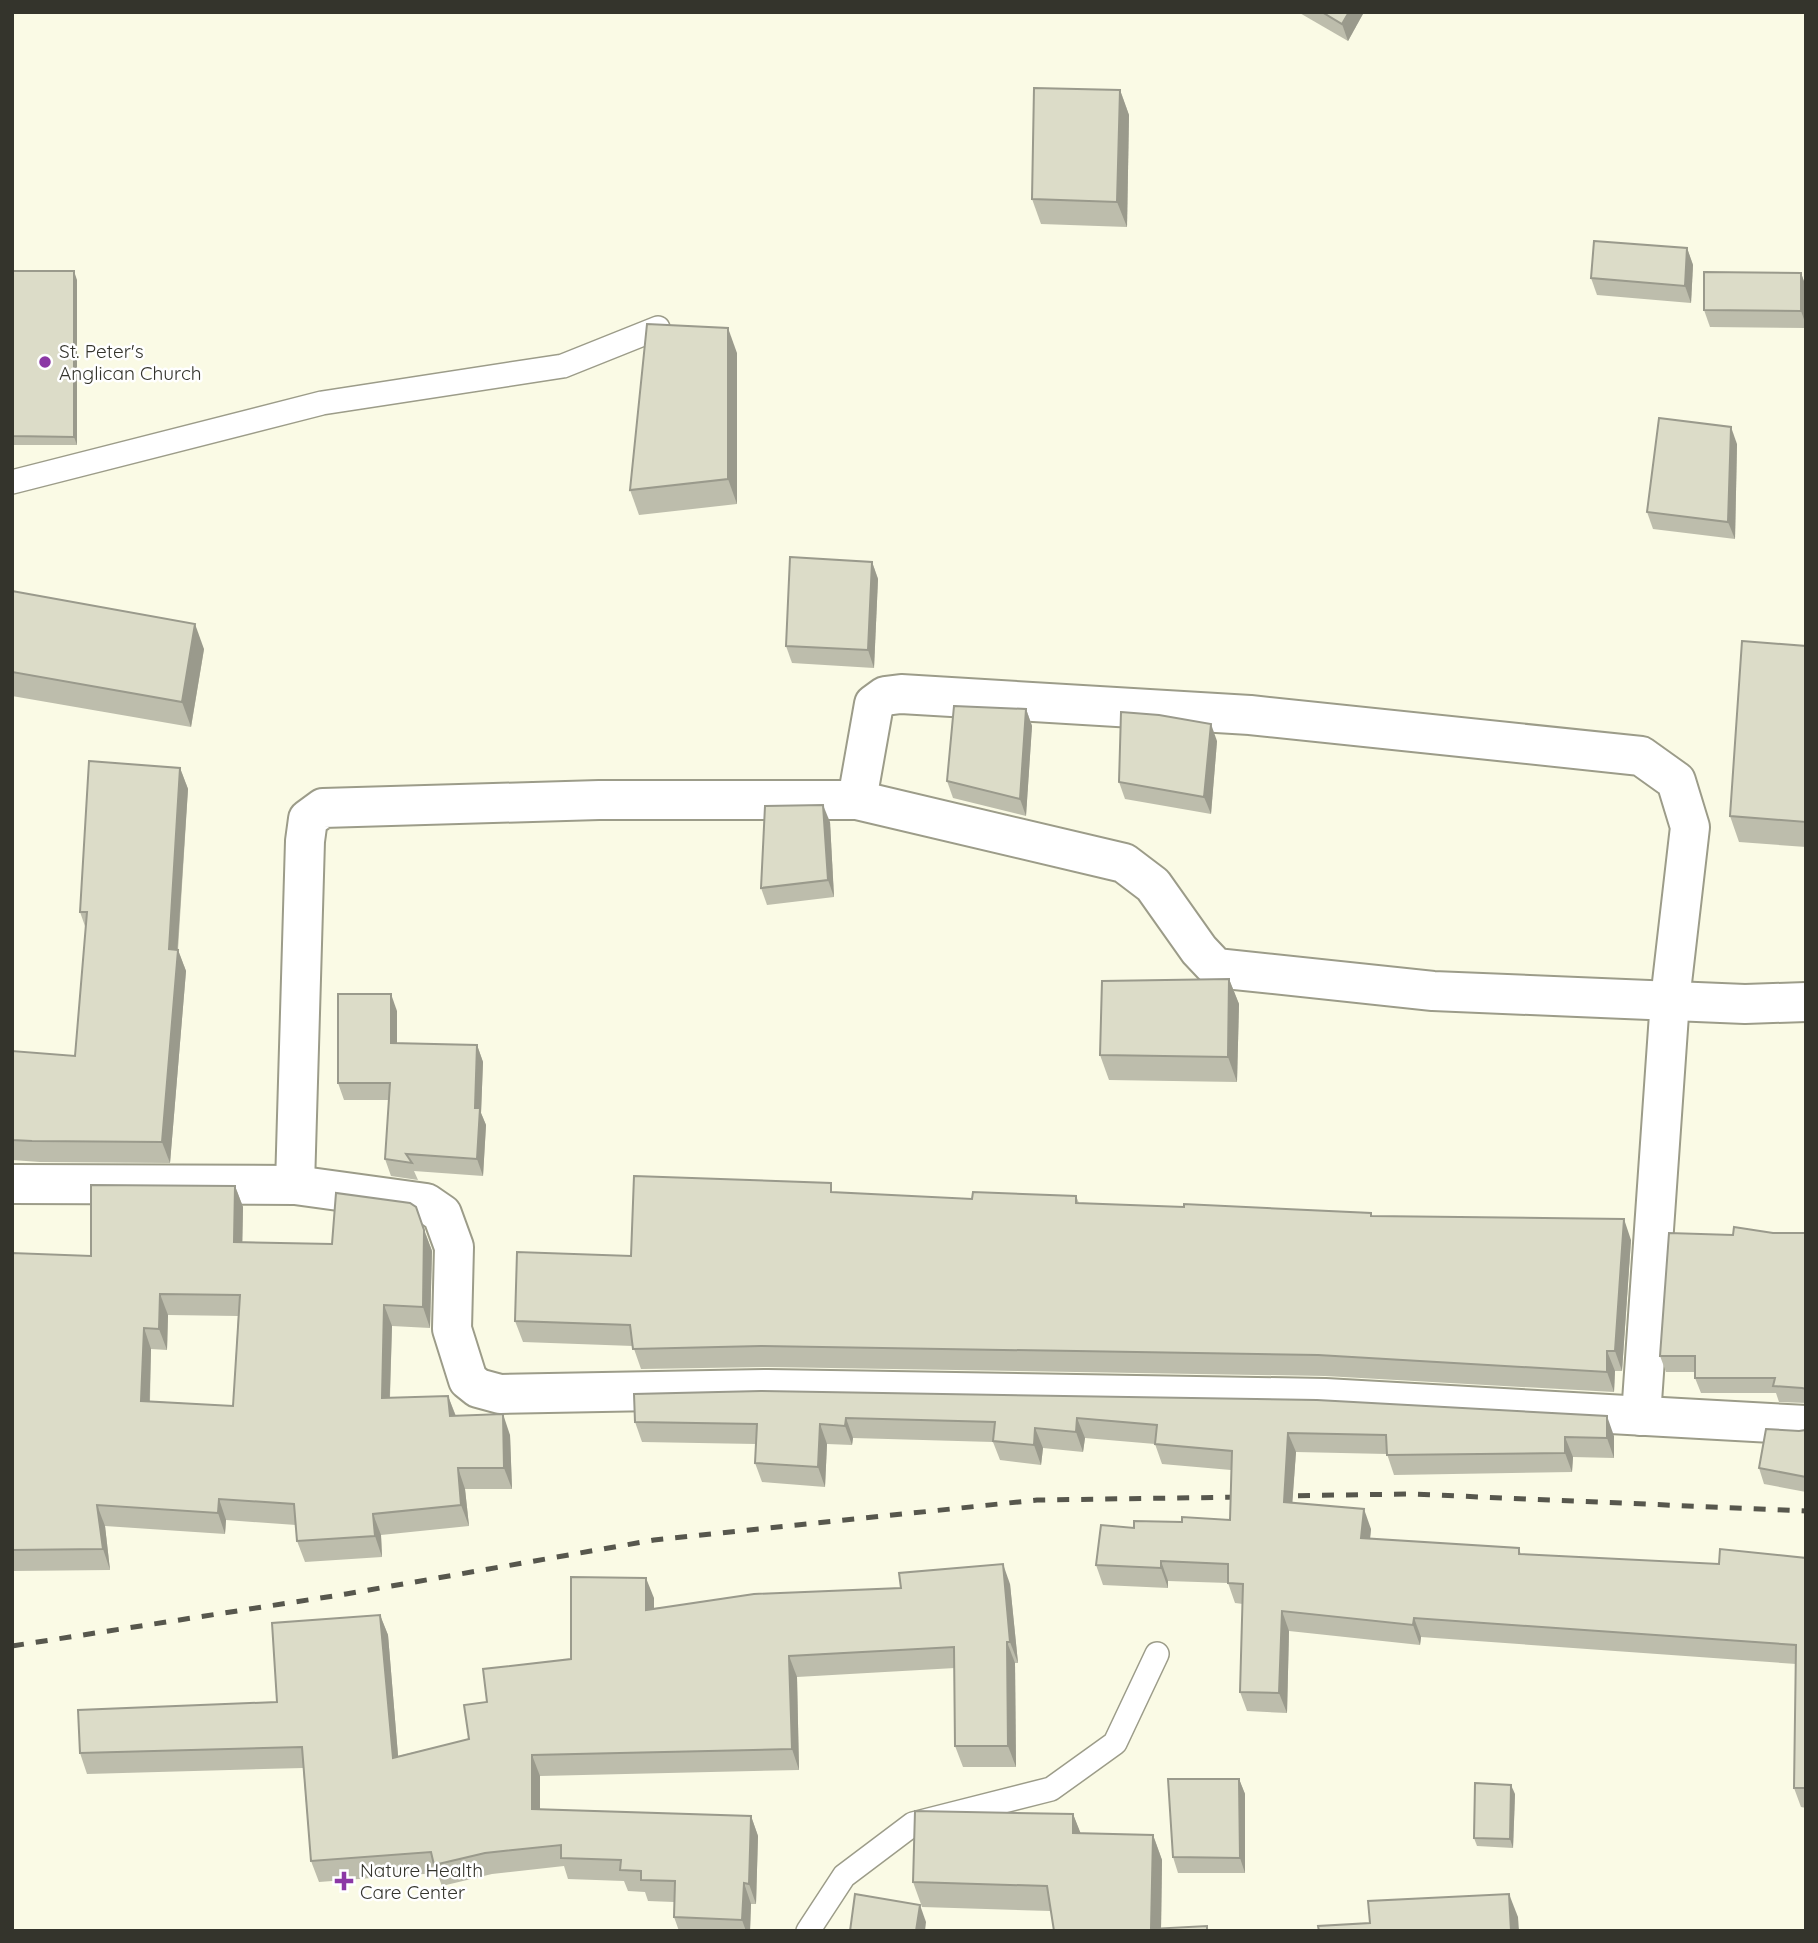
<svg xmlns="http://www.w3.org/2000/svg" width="1818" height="1943" font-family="Quicksand,sans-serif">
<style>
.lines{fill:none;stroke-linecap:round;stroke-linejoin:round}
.service-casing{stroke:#9c9c89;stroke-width:26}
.minor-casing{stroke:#9c9c89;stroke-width:42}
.service{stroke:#fff;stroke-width:23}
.minor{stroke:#fff;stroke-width:38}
.rail{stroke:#57574d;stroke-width:5;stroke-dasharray:12 12;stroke-linecap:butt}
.wall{fill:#bdbdac;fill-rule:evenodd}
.shaded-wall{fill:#9a9a8c}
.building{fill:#dcdcc8;stroke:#9a9a8c;stroke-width:2;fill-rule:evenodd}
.poi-dot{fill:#8b37a5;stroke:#fff;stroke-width:2.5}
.labels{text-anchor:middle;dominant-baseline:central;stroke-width:5;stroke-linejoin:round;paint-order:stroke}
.poi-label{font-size:19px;fill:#34342c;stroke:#fff;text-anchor:start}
</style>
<rect width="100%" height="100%" fill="#fafae5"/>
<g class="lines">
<defs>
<g id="service">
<polyline points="12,482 322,403 563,366 658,328"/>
<polyline points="808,1931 844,1876 913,1824 1051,1789 1115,1743 1157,1654"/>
</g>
<g id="minor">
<polyline points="857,800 874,704 885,696 901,694 1250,715 1641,756 1676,781 1690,827 1670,1000 1641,1416"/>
<polyline points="12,1184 295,1185 426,1203 442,1214 454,1247 452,1329 468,1380 478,1388 500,1394 768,1389 1325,1398 1806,1425"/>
<polyline points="295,1185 305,841 308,819 323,808 599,800 857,800 1124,863 1153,885 1199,950 1216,968 1433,991 1745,1004 1806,1002"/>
</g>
</defs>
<use href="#service" class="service-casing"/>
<use href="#minor" class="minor-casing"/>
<use href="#service" class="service"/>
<use href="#minor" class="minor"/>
<g class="rail">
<polyline points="1274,1496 1411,1494 1806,1511"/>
<polyline points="12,1646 346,1594 654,1540 1037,1500 1250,1497"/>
</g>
</g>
<g class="wall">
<polygon points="1298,12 1364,12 1348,41"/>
<polygon points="1120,90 1129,115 1127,227 1041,224 1032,199"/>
<polygon points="1687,248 1693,265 1691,303 1597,295 1591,278"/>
<polygon points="12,271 77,280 77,445 12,445"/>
<polygon points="1801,273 1806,287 1806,328 1710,327 1704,310"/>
<polygon points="737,353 737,504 639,515 630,490"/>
<polygon points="1737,444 1735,539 1653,529 1647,512"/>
<polygon points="872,562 878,579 874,668 792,663 786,646"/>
<polygon points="12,591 204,649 191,727 12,696"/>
<polygon points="1806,646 1806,847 1739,842 1730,816"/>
<polygon points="1026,709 1032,726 1026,816 953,798 947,781"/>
<polygon points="1217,741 1211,814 1125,799 1119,782"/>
<polygon points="180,768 188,789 178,950 186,971 170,1163 40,1162 12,1160 12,1051 75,1056 86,929 80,912"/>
<polygon points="830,822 834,897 767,905 761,888"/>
<polygon points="1229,979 1239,1004 1237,1082 1109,1080 1100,1055"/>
<polygon points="397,1011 397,1043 477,1045 483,1062 481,1113 486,1125 483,1176 414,1171 418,1180 391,1176 385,1159 389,1100 344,1100 338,1083"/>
<path d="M235,1186L243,1207L242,1242L332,1244L416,1207L432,1251L430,1328L392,1326L390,1398L448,1396L456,1416L510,1435L512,1489H465L469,1526L381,1535L382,1557L305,1562L297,1541L296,1525L226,1520L225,1534L105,1526L110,1570L12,1571V1253L91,1256ZM168,1315L238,1316L233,1406L150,1401L151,1349L167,1350Z"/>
<polygon points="834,1192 972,1199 1076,1196 1079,1203 1372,1216 1631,1240 1622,1371 1615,1371 1614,1392 1325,1376 768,1367 641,1369 633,1346 523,1342 515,1321 631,1256"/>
<polygon points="1773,1233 1806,1233 1806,1403 1779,1402 1776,1393 1701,1393 1695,1378 1695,1372 1666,1372 1660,1356"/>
<polygon points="634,1394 1614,1436 1614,1458 1573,1457 1572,1472 1394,1475 1387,1454 1296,1452 1292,1503 1371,1529 1370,1539 1519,1548 1521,1555 1719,1564 1806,1558 1806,1808 1801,1807 1794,1788 1796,1664 1421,1637 1420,1645 1289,1631 1287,1713 1247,1711 1240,1692 1243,1604 1235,1603 1228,1583 1168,1581 1168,1588 1103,1585 1096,1565 1134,1528 1182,1522 1230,1520 1231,1470 1162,1464 1155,1444 1085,1438 1083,1452 1043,1448 1041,1465 1000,1460 993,1442 853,1438 852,1445 827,1444 825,1487 762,1482 755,1463 756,1444 642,1442 635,1422"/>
<polygon points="1806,1430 1806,1492 1764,1484 1759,1468 1799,1431"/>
<polygon points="1010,1584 1018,1663 1015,1663 1016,1767 963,1767 955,1746 955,1668 797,1677 799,1770 540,1776 540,1809 751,1816 758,1836 756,1904 751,1904 750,1931 679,1931 674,1917 674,1902 648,1901 645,1892 628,1891 624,1881 568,1879 564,1866 492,1874 442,1886 437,1873 319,1882 311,1861 303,1768 87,1774 80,1753 277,1702 380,1615 388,1635 398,1756 469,1739 487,1702 571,1659 654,1598 654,1608"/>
<polygon points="1239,1779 1245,1794 1245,1873 1178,1873 1173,1857"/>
<polygon points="1515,1794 1513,1848 1477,1846 1474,1838"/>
<polygon points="1073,1814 1080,1833 1153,1835 1162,1860 1161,1928 1207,1926 1209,1931 1054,1931 1051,1911 922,1907 913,1882"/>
</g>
<g class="shaded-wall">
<polygon points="1349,12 1364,12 1348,41 1342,24"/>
<polygon points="1120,90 1129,115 1127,227 1117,202"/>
<polygon points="1687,248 1693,265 1691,303 1685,286"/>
<polygon points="74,271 77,280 77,445 74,437"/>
<polygon points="1801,273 1806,287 1806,325 1801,311"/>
<polygon points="728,328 737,353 737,504 728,479"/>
<polygon points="1731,427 1737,444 1735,539 1728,522"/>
<polygon points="872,562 878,579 874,668 868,650"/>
<polygon points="195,624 204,649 191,727 182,702"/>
<polygon points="1026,709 1032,726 1026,816 1020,799"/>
<polygon points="1211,724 1217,741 1211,814 1204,797"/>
<polygon points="180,768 188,789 176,970 169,949"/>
<polygon points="823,805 830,822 834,897 828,880"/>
<polygon points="178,950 186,971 170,1163 162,1142"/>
<polygon points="1229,979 1239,1004 1237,1082 1228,1057"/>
<polygon points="391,994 397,1011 397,1060 391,1043"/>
<polygon points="477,1045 483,1062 481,1113 486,1125 483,1176 477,1159 475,1108"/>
<polygon points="235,1186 243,1207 242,1263 234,1242"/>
<polygon points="1624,1219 1631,1240 1622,1371 1615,1351"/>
<polygon points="424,1230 432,1251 430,1328 423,1307"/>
<polygon points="160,1294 168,1315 167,1350 159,1329"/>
<polygon points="384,1305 392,1326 389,1419 382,1398"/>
<polygon points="144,1328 151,1349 149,1421 141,1401"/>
<polygon points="1607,1351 1615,1371 1614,1392 1607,1372"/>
<polygon points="448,1396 456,1417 450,1416"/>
<polygon points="503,1414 510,1435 512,1489 504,1468"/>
<polygon points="1607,1416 1614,1436 1614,1458 1607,1438"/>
<polygon points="846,1418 853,1438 852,1445 845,1426"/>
<polygon points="1077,1418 1085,1438 1083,1452 1076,1432"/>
<polygon points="820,1424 827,1444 825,1487 818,1467"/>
<polygon points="1035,1428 1043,1448 1041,1465 1034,1445"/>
<polygon points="1288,1433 1296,1452 1291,1522 1284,1502"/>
<polygon points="1565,1437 1573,1457 1572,1472 1565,1453"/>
<polygon points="458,1468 465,1489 469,1526 461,1505"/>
<polygon points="219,1499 226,1520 225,1534 218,1513"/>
<polygon points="97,1505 105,1526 110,1570 103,1549"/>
<polygon points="1364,1509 1371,1529 1368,1558 1361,1538"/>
<polygon points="373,1514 381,1535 382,1557 375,1536"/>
<polygon points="1161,1561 1168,1581 1168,1588 1161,1568"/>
<polygon points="1003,1564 1010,1584 1018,1663 1010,1642"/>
<polygon points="646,1578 654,1598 654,1630 646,1610"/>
<polygon points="1282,1611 1289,1631 1287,1713 1279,1693"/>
<polygon points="380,1615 388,1635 400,1779 393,1758"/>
<polygon points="1414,1618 1421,1637 1420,1645 1413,1625"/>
<polygon points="1007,1642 1015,1663 1016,1767 1008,1746"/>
<polygon points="789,1656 797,1677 799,1770 792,1749"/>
<polygon points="532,1755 540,1776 540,1830 532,1809"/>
<polygon points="1239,1779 1245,1794 1245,1873 1240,1858"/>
<polygon points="1511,1785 1515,1794 1513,1848 1510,1839"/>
<polygon points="1073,1814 1083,1839 1073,1833"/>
<polygon points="751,1816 758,1836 756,1904 749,1884"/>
<polygon points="1153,1835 1162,1860 1161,1931 1151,1929"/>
<polygon points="744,1883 751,1904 750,1931 746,1931 742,1920"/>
<polygon points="1509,1894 1518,1917 1519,1931 1511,1931"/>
<polygon points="920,1905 926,1922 925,1931 916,1931"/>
</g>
<g class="building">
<polygon points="1322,12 1349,12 1342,24"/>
<polygon points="1034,88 1120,90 1117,202 1032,199"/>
<polygon points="1594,241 1687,248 1685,286 1591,278"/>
<polygon points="12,271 74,271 74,437 12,436"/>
<polygon points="1704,272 1801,273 1801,311 1704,310"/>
<polygon points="647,324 728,328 728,479 630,490"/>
<polygon points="1659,418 1731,427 1728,522 1647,512"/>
<polygon points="790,557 872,562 868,650 786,646"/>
<polygon points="12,591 195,624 182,702 12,672"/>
<polygon points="1742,641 1806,646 1806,822 1730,816"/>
<polygon points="954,706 1026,709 1020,799 947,781"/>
<polygon points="1121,712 1159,715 1211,724 1204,797 1119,782"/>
<polygon points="89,761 180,768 169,949 178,950 162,1142 32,1141 12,1140 12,1051 75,1056 87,912 80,912"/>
<polygon points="823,805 828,880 761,888 765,806"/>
<polygon points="1229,979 1228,1057 1100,1055 1102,981"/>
<polygon points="338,994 391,994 391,1043 477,1045 475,1108 480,1108 477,1159 406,1154 412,1163 385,1159 390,1083 338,1083"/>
<polygon points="634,1176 831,1183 831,1192 972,1199 973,1192 1076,1196 1076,1203 1184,1207 1184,1204 1371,1213 1371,1216 1624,1219 1615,1351 1607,1351 1607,1372 1318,1355 761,1346 633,1349 630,1325 515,1321 517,1252 631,1256"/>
<path d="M91,1185L235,1186L234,1242L332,1244L336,1193L410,1203L416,1207L424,1230L423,1307L384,1305L382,1398L448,1396L450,1416L503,1414L504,1468H458L461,1505L373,1514L375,1536L297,1541L294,1504L219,1499L218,1513L97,1505L103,1549L12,1550V1253L91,1256ZM160,1294L240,1295L233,1406L141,1401L144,1328L159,1329Z"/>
<polygon points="1734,1227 1773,1233 1806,1233 1806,1389 1802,1388 1773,1386 1775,1378 1695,1378 1695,1356 1660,1356 1669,1233 1733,1235"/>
<polygon points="761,1391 1317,1400 1607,1416 1607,1438 1565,1437 1565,1453 1387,1455 1386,1435 1288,1433 1284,1502 1364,1509 1361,1538 1519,1548 1519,1554 1719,1564 1720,1549 1806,1558 1806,1788 1794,1788 1796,1645 1414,1618 1413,1625 1282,1611 1279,1693 1240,1692 1243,1584 1228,1583 1228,1564 1161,1561 1161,1568 1096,1565 1101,1525 1134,1528 1134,1521 1182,1522 1182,1517 1230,1520 1232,1451 1155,1444 1157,1425 1077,1418 1076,1432 1035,1428 1034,1445 993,1441 995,1422 846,1418 845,1426 820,1424 818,1467 755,1463 757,1424 635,1422 634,1394"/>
<polygon points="1766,1429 1799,1431 1806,1430 1806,1477 1759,1468"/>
<polygon points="1003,1564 1010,1642 1007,1642 1008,1746 955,1746 954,1647 789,1656 792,1749 532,1755 532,1809 751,1816 749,1884 744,1883 742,1920 674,1917 675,1881 641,1880 641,1871 620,1870 621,1860 561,1858 561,1845 485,1853 434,1865 431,1852 311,1861 302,1747 80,1753 78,1710 277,1702 272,1623 380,1615 393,1758 469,1739 464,1705 487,1702 483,1669 571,1659 571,1577 646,1578 646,1610 754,1594 901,1588 899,1573"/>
<polygon points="1168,1779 1239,1779 1240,1858 1173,1857"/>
<polygon points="1475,1783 1511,1785 1510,1839 1474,1838"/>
<polygon points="915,1811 1073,1814 1073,1833 1153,1835 1151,1929 1207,1926 1207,1931 1054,1931 1047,1886 913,1882"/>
<polygon points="855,1894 920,1905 916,1931 850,1931"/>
<polygon points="1509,1894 1511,1931 1319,1931 1318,1926 1370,1923 1368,1901"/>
</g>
<g class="poi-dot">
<circle cx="45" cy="362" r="7"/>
<path d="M340.5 1870.5h7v7h7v7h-7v7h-7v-7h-7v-7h7z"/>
</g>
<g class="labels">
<g class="poi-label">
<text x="59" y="351">St. Peter's<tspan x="59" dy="22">Anglican Church</tspan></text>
<text x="360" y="1870">Nature Health<tspan x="360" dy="22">Care Center</tspan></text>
</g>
</g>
<rect width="1818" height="1943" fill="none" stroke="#34342c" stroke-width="28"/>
</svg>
